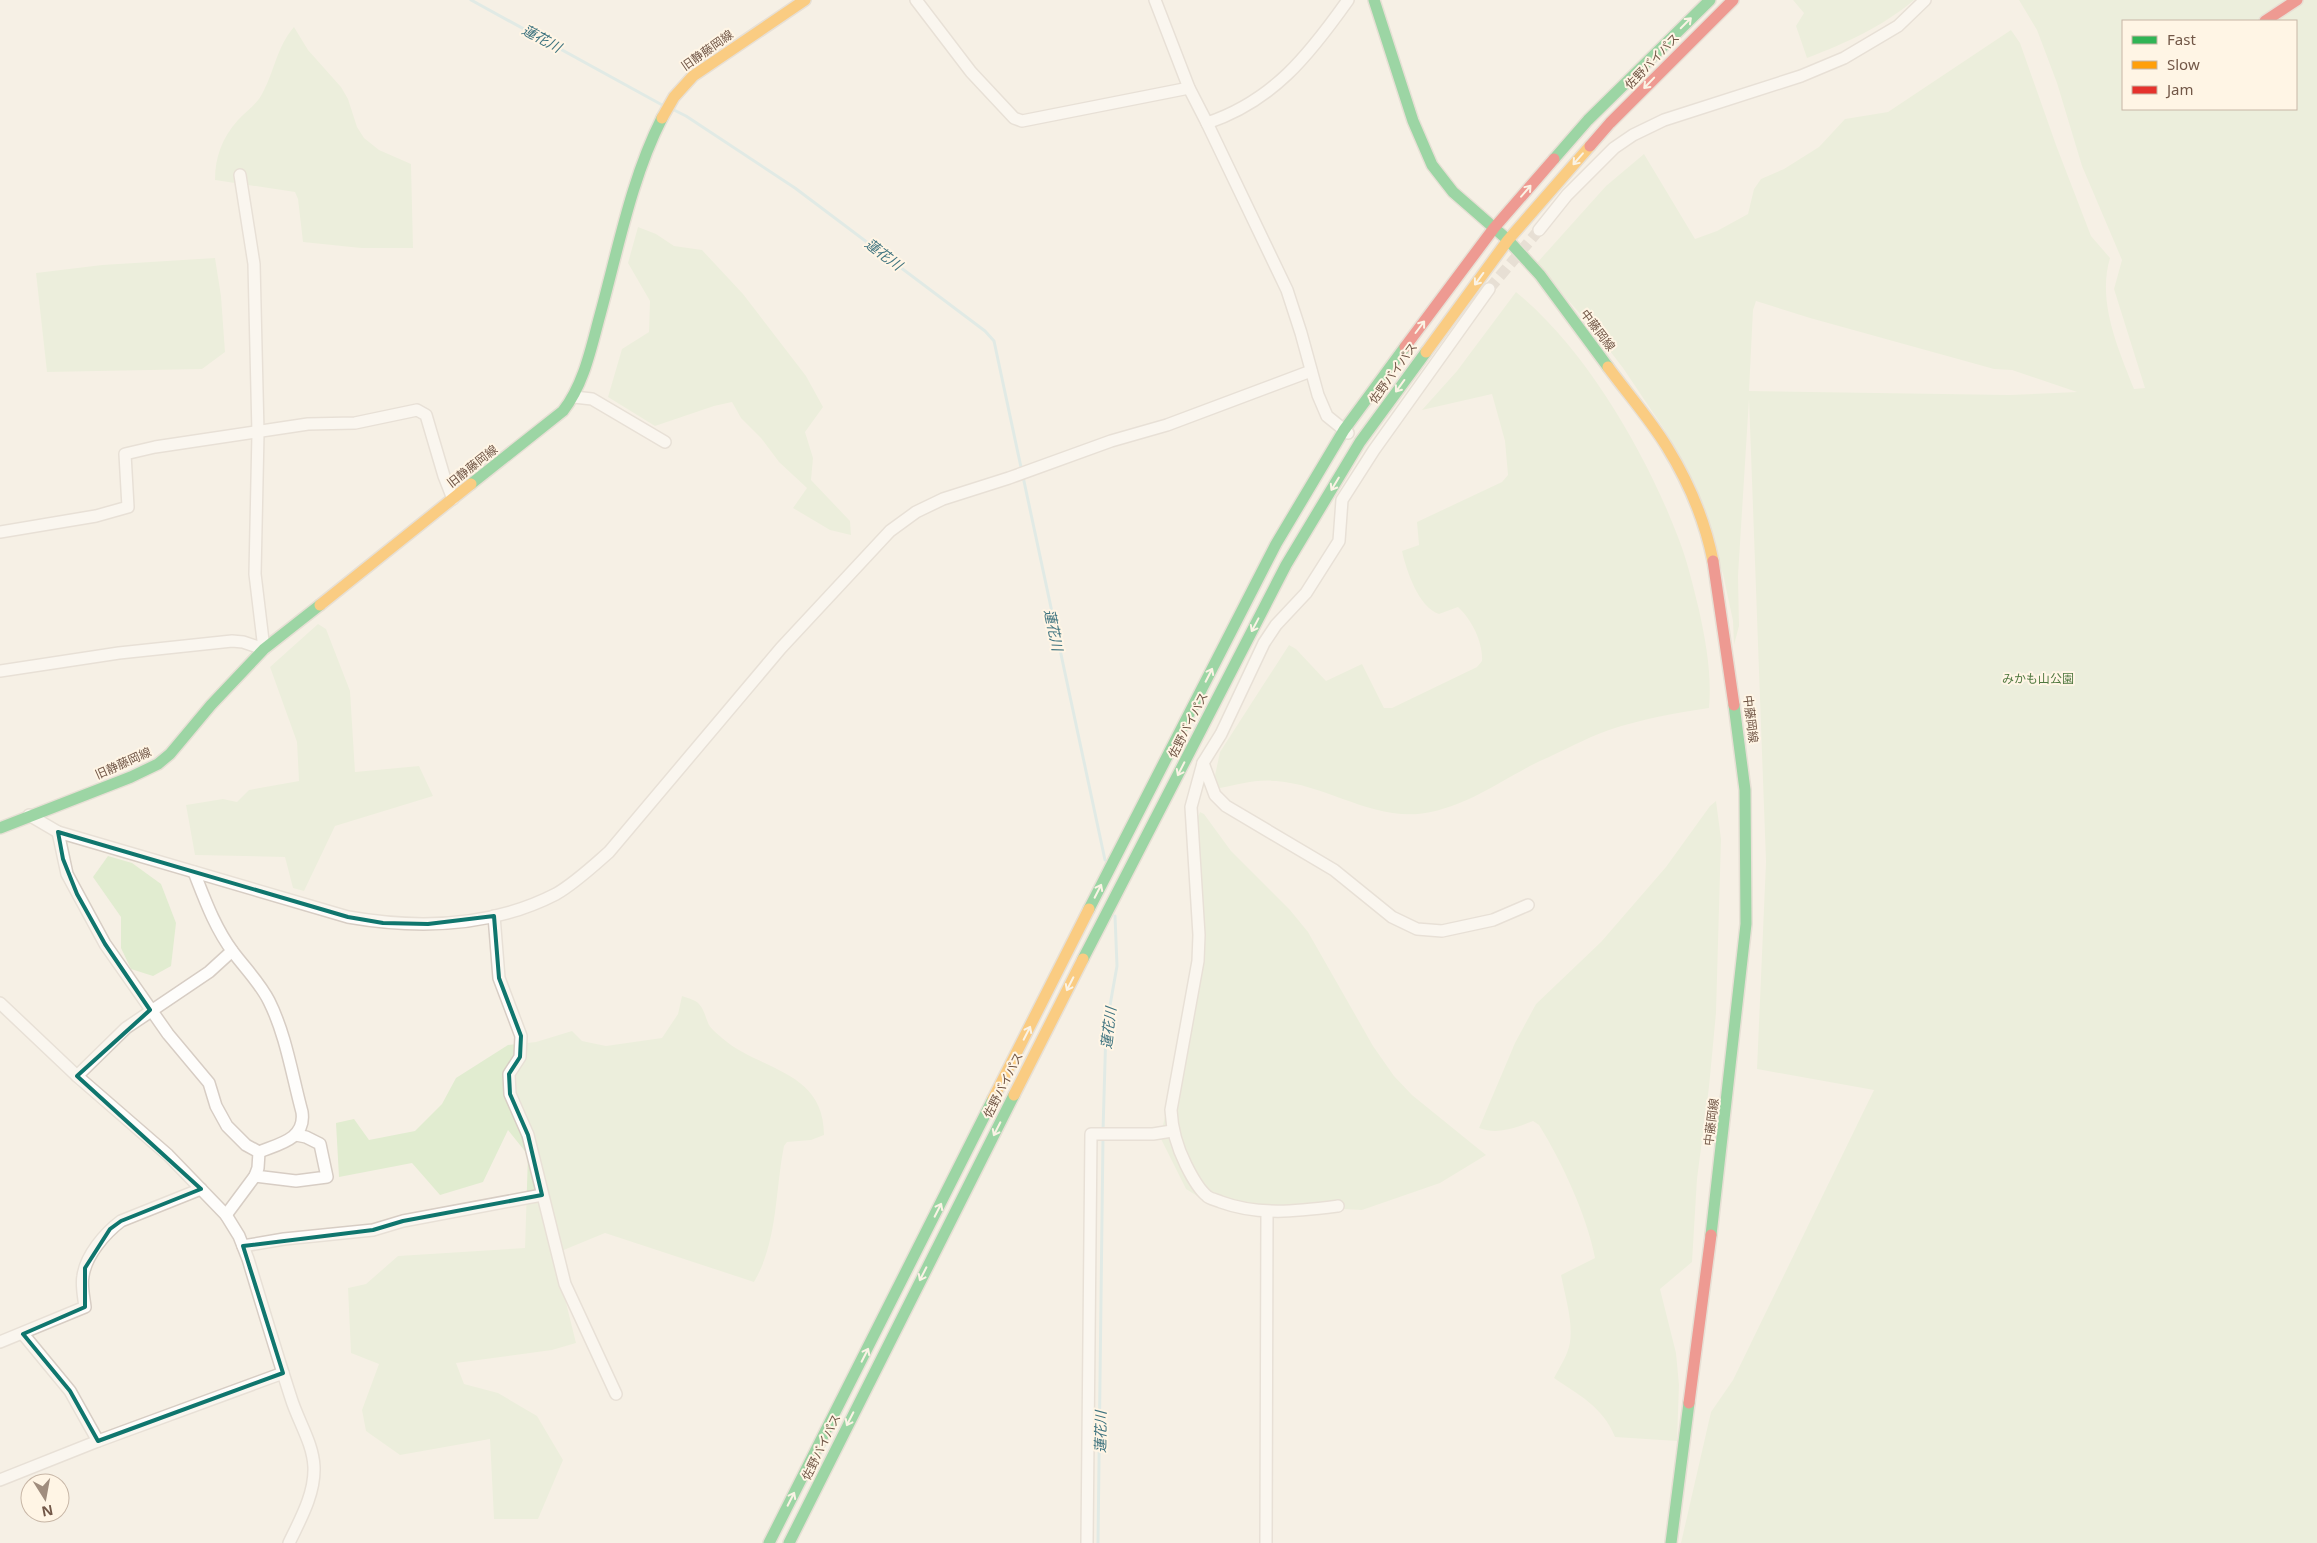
<svg xmlns="http://www.w3.org/2000/svg" width="2317" height="1543" font-family="'Noto Sans','Noto Sans JP',sans-serif">
<style>
.green{fill:#e1ecd0;fill-rule:evenodd}
.lines{fill:none;stroke-linecap:round;stroke-linejoin:round}
.stream{stroke:#c8e3e5;stroke-width:3}
.street-tunnel{stroke:#d5cabe;stroke-width:11;stroke-dasharray:11 5.5;stroke-linecap:butt}
.street-casing{stroke:#d7cdc4;stroke-width:14}
.fast-casing{stroke:#d6ccc2;stroke-width:14}
.slow-casing{stroke:#d6ccc2;stroke-width:14}
.jam-casing{stroke:#d6ccc2;stroke-width:14}
.street{stroke:#fefdfb;stroke-width:11}
.fast{stroke:#30b455;stroke-width:11}
.slow{stroke:#ff9f0a;stroke-width:11}
.jam{stroke:#e5322d;stroke-width:11}
.oneway{stroke:#fff5e5}
.marked{fill:none;stroke:#0f766e;stroke-width:4;stroke-linejoin:round}
.labels{text-anchor:middle;dominant-baseline:central;stroke-width:4;stroke-linejoin:round;paint-order:stroke}
.street-label{font-size:12px;fill:#725747;stroke:#fff5e5}
.park-label{font-size:12px;fill:#4f783f;stroke:#fff5e5}
.water-label{font-size:14px;font-style:italic;fill:#3e737f;stroke:#fff5e5}
</style>
<rect width="100%" height="100%" fill="#f6f0e5"/>
<g class="green">
<path d="M1793,0H1914C1882,27 1846,43 1807,58L1796,26L1804,13Z"/>
<path d="M2019,0H2317V1543H1681L1711,1412L1733,1380L1874,1090L1757,1069L1766,862L1749,399L1738,576L1739,626L1734,645L1733,621L1723,574L1697,496L1664,429L1623,368L1590,325L1536,264L1606,186L1644,154L1695,239L1717,231L1748,214L1754,189L1761,179L1784,169L1819,147L1845,119L1888,112L2011,30L2020,43L2056,145L2091,236L2110,258C2097,302 2118,348 2134,389L2145,388L2114,289L2122,260L2082,166L2057,83L2037,30ZM2123,21H2296V109H2123ZM1756,301L1810,318L1994,369L2012,370L2077,392L2010,395L1749,391L1753,310Z"/>
<path d="M294,27L308,50L341,87L348,99L357,127L364,138L379,150L411,164L413,248H361L303,242L298,199L295,192L215,180C215,157 222,138 238,120C246,111 256,105 262,94C274,73 277,46 294,27Z"/>
<polygon points="638,227 656,234 674,246 702,250 743,294 806,376 823,407 805,432 813,458 811,480 850,521 851,535 830,530 793,508 807,488 779,462 761,438 741,418 732,402 714,406 655,426 608,397 622,349 649,332 650,301 628,263"/>
<polygon points="215,258 221,296 225,352 202,369 47,372 36,273 102,265"/>
<path d="M1516,292C1586,349 1646,453 1678,537C1687,560 1693,585 1699,610C1706,642 1712,675 1709,708C1675,713 1642,719 1609,730C1586,738 1563,751 1540,761C1503,779 1472,803 1431,812C1376,824 1329,785 1276,781C1256,779 1236,785 1216,789L1214,780L1220,752L1289,645L1296,649L1326,681L1362,664L1384,708H1392L1477,667L1482,661C1483,642 1472,620 1458,607L1439,614C1419,608 1406,570 1402,551L1419,545L1417,522L1502,482L1508,475L1505,441L1492,394L1422,410L1457,371Z"/>
<polygon points="318,624 326,629 350,691 355,772 419,766 433,796 335,826 304,891 293,888 285,857 195,855 186,805 223,799 237,802 249,790 299,781 297,742 270,667"/>
<path d="M1716,801L1721,839L1716,1013L1709,1087L1697,1179L1692,1262L1660,1289L1676,1353L1679,1385L1677,1441L1615,1437C1603,1407 1579,1395 1554,1378C1560,1366 1568,1355 1570,1342C1573,1321 1565,1296 1561,1275L1595,1258C1587,1216 1562,1162 1539,1125L1533,1121C1516,1128 1497,1135 1479,1128L1515,1043L1536,1004L1601,942L1666,867L1710,806Z"/>
<polygon points="1200,812 1204,814 1231,851 1290,910 1308,932 1373,1046 1394,1076 1412,1095 1486,1155 1440,1183 1362,1210 1207,1202 1186,1189 1161,1139 1162,1130 1178,1056 1194,947 1194,827"/>
<polygon points="108,856 132,863 161,884 176,923 171,966 153,976 131,969 121,948 121,917 93,877"/>
<path d="M682,996C687,998 696,1000 699,1004C704,1009 706,1019 709,1025C712,1030 718,1034 722,1038C760,1071 824,1070 824,1135L811,1140L787,1142L784,1146C775,1191 778,1241 754,1282L605,1233L554,1254L576,1343L552,1350L456,1363L464,1384L498,1393L537,1416L563,1460L538,1519H494L490,1439L400,1455L366,1431L362,1410L379,1364L351,1353L348,1288L366,1284L398,1256L525,1248L528,1155L508,1130L483,1182L440,1195L412,1163L339,1177L336,1123L354,1119L369,1140L415,1131L442,1104L456,1078L508,1045L536,1042L572,1031L582,1041L606,1046L662,1038L678,1014Z"/>
</g>
<g class="lines">
<g class="stream">
<polyline points="471,0 664,106"/>
<polyline points="672,109 686,116 795,188 985,331 994,341 1105,860"/>
<polyline points="1103,1131 1106,1028 1117,966 1115,916"/>
<polyline points="1098,1543 1103,1137"/>
</g>
<polyline class="street-tunnel" points="1489,289 1539,230"/>
<defs>
<g id="street">
<polyline points="916,0 971,72 1014,118 1022,121 1189,88"/>
<polyline points="1155,0 1189,88 1207,123 1287,290 1301,333 1318,395 1327,416 1348,433"/>
<path d="M1207,123C1273,101 1309,55 1348,0"/>
<polyline points="1539,230 1567,195 1614,148 1633,135 1664,120 1801,76 1844,58 1898,26 1925,0"/>
<polyline points="574,397 592,399 665,442"/>
<polyline points="0,532 96,516 128,507 125,454 155,447 308,424 355,423 417,410 426,415 444,476 453,499"/>
<polyline points="0,671 119,653 232,641 243,642 264,649 255,574 258,433 254,264 240,175"/>
<polyline points="1203,763 1215,795 1226,806 1334,870 1392,917 1417,929 1442,931 1493,920 1528,905"/>
<path d="M29,815L58,832L348,917C417,929 492,927 556,894C575,883 593,866 609,852L781,648L890,531L916,512L943,499L1009,478L1111,441L1167,425L1311,371"/>
<polyline points="58,832 67,874 105,944 168,1034 209,1083 216,1106 227,1126 246,1145 259,1152 258,1168 255,1176"/>
<path d="M194,872C205,900 215,928 233,952C245,968 260,983 269,1001C286,1035 292,1075 302,1112C306,1139 279,1144 259,1152"/>
<polyline points="494,916 499,978 521,1036 520,1057 509,1074 510,1094 528,1135 565,1284 616,1394"/>
<path d="M0,1003L77,1076L168,1155L226,1215L239,1236L248,1259C262,1305 276,1352 291,1398C298,1421 313,1443 314,1467C315,1494 300,1520 289,1543"/>
<polyline points="77,1076 126,1028 209,972 232,951"/>
<path d="M1338,1206C1298,1211 1259,1216 1221,1202C1217,1200 1210,1199 1207,1196C1198,1189 1191,1175 1186,1165C1177,1147 1172,1131 1171,1110L1198,961L1199,935L1191,807L1203,763L1221,734L1264,643L1276,625L1306,593L1339,541L1342,500L1374,450L1489,289"/>
<polyline points="226,1215 255,1176 296,1181 327,1177 320,1144 306,1137 296,1135"/>
<polyline points="243,1246 284,1239 373,1230 403,1221 542,1195"/>
<polyline points="23,1334 70,1391 98,1441"/>
<path d="M0,1342L85,1307C84,1298 81,1285 83,1276C86,1255 105,1233 121,1221L201,1189"/>
<polyline points="0,1480 98,1441 283,1373"/>
<polyline points="1087,1543 1091,1134 1153,1134 1172,1131"/>
<polyline points="1266,1543 1267,1212"/>
</g>
<g id="fast">
<polyline points="1374,0 1413,121 1432,165 1453,192 1508,240 1540,275 1608,367"/>
<polyline points="1554,159 1588,120 1710,0"/>
<path d="M471,484L563,411C584,384 591,348 600,315C618,250 631,179 662,118"/>
<polyline points="0,828 131,777 158,764 170,754 211,705 264,649 320,605"/>
<polyline points="1089,909 1276,544 1344,430 1405,347"/>
<polyline points="1083,959 1286,565 1360,442 1426,352"/>
<polyline points="1711,1235 1746,924 1745,790 1734,705"/>
<polyline points="769,1543 993,1099"/>
<polyline points="789,1543 1014,1095"/>
<polyline points="1671,1543 1689,1403"/>
</g>
<g id="slow">
<polyline points="662,118 674,97 693,76 805,0"/>
<polyline points="1426,352 1508,240 1590,146"/>
<path d="M1608,367C1627,393 1650,419 1667,447C1688,481 1705,521 1713,561"/>
<polyline points="320,605 471,484"/>
<polyline points="1014,1095 1083,959"/>
<polyline points="993,1099 1089,909"/>
</g>
<g id="jam">
<polyline points="2265,21 2297,0"/>
<polyline points="1590,146 1610,123 1733,0"/>
<polyline points="1405,347 1494,228 1554,159"/>
<polyline points="1713,561 1734,705"/>
<polyline points="1689,1403 1711,1235"/>
</g>
</defs>
<use href="#street" class="street-casing"/>
<use href="#fast" class="fast-casing"/>
<use href="#slow" class="slow-casing"/>
<use href="#jam" class="jam-casing"/>
<use href="#street" class="street"/>
<use href="#fast" class="fast"/>
<use href="#slow" class="slow"/>
<use href="#jam" class="jam"/>
</g>
<defs><path id="oneway-shaft" d="M-6 0H5M1.5-3L5.5 0L1.5 3" fill="none" stroke-width="1.6" stroke-linecap="round" stroke-linejoin="round" transform="scale(1.25)"/></defs>
<g class="oneway">
<use href="#oneway-shaft" transform="translate(1686 23) rotate(-45)"/>
<use href="#oneway-shaft" transform="translate(1649 83) rotate(134)"/>
<use href="#oneway-shaft" transform="translate(1578 159) rotate(131)"/>
<use href="#oneway-shaft" transform="translate(1526 191) rotate(-49)"/>
<use href="#oneway-shaft" transform="translate(1479 279) rotate(126)"/>
<use href="#oneway-shaft" transform="translate(1420 327) rotate(-53)"/>
<use href="#oneway-shaft" transform="translate(1400 386) rotate(126)"/>
<use href="#oneway-shaft" transform="translate(1335 484) rotate(121)"/>
<use href="#oneway-shaft" transform="translate(1255 625) rotate(118)"/>
<use href="#oneway-shaft" transform="translate(1209 675) rotate(-63)"/>
<use href="#oneway-shaft" transform="translate(1181 769) rotate(117)"/>
<use href="#oneway-shaft" transform="translate(1098 891) rotate(-63)"/>
<use href="#oneway-shaft" transform="translate(1070 984) rotate(117)"/>
<use href="#oneway-shaft" transform="translate(1027 1033) rotate(-63)"/>
<use href="#oneway-shaft" transform="translate(997 1129) rotate(117)"/>
<use href="#oneway-shaft" transform="translate(938 1210) rotate(-63)"/>
<use href="#oneway-shaft" transform="translate(923 1274) rotate(117)"/>
<use href="#oneway-shaft" transform="translate(865 1355) rotate(-63)"/>
<use href="#oneway-shaft" transform="translate(850 1419) rotate(117)"/>
<use href="#oneway-shaft" transform="translate(791 1499) rotate(-63)"/>
</g>
<path d="M0 0H2317V1543H0ZM58,832L348,917L383,923L428,924L494,916L499,978L521,1036L520,1057L509,1074L510,1094L528,1135L542,1195L403,1221L373,1230L243,1246L283,1373L98,1441L70,1391L23,1334L85,1307V1268L110,1229L121,1221L201,1189L77,1076L150,1010L105,944L77,894L63,859Z" fill="#f6f0e5" fill-opacity=".55" fill-rule="evenodd"/>
<path class="marked" d="M58,832L348,917L383,923L428,924L494,916L499,978L521,1036L520,1057L509,1074L510,1094L528,1135L542,1195L403,1221L373,1230L243,1246L283,1373L98,1441L70,1391L23,1334L85,1307V1268L110,1229L121,1221L201,1189L77,1076L150,1010L105,944L77,894L63,859Z"/>
<g class="labels">
<g class="street-label">
<text transform="translate(707 50) rotate(-35)">旧静藤岡線</text>
<text transform="translate(1652 61) rotate(-46)">佐野バイパス</text>
<text transform="translate(1598 330) rotate(53)">中藤岡線</text>
<text transform="translate(1393 373) rotate(-54)">佐野バイパス</text>
<text transform="translate(472 466) rotate(-38)">旧静藤岡線</text>
<text transform="translate(1751 719) rotate(83)">中藤岡線</text>
<text transform="translate(1188 725) rotate(-63)">佐野バイパス</text>
<text transform="translate(123 763) rotate(-24)">旧静藤岡線</text>
<text transform="translate(1003 1085) rotate(-63)">佐野バイパス</text>
<text transform="translate(1711 1122) rotate(-83)">中藤岡線</text>
<text transform="translate(821 1447) rotate(-64)">佐野バイパス</text>
</g>
<g class="park-label">
<text x="2038" y="678">みかも山公園</text>
</g>
<g class="water-label">
<text transform="translate(542 38) rotate(28)">蓮花川</text>
<text transform="translate(884 254) rotate(37)">蓮花川</text>
<text transform="translate(1054 630) rotate(78)">蓮花川</text>
<text transform="translate(1108 1028) rotate(-83)">蓮花川</text>
<text transform="translate(1100 1432) rotate(-89)">蓮花川</text>
</g>
</g>
<rect x="2122" y="20" width="175" height="90" fill="#fff5e5" stroke="#c7b6a6"/>
<rect x="2132" y="36" width="25" height="8" fill="#30b455" stroke="#c7b6a6"/>
<text x="2167" y="45" font-size="15" fill="#725747">Fast</text>
<rect x="2132" y="61" width="25" height="8" fill="#ff9f0a" stroke="#c7b6a6"/>
<text x="2167" y="70" font-size="15" fill="#725747">Slow</text>
<rect x="2132" y="86" width="25" height="8" fill="#e5322d" stroke="#c7b6a6"/>
<text x="2167" y="95" font-size="15" fill="#725747">Jam</text>
<g transform="translate(45 1498) rotate(169)"><circle r="24" fill="#fff5e5" stroke="#c7b6a6"/>
<path d="M0-4L9 19L0 12L-9 19Z" fill="#a08d7e"/>
<text y="-8" font-size="14" font-weight="bold" text-anchor="middle" fill="#725747">N</text>
</g>
</svg>
